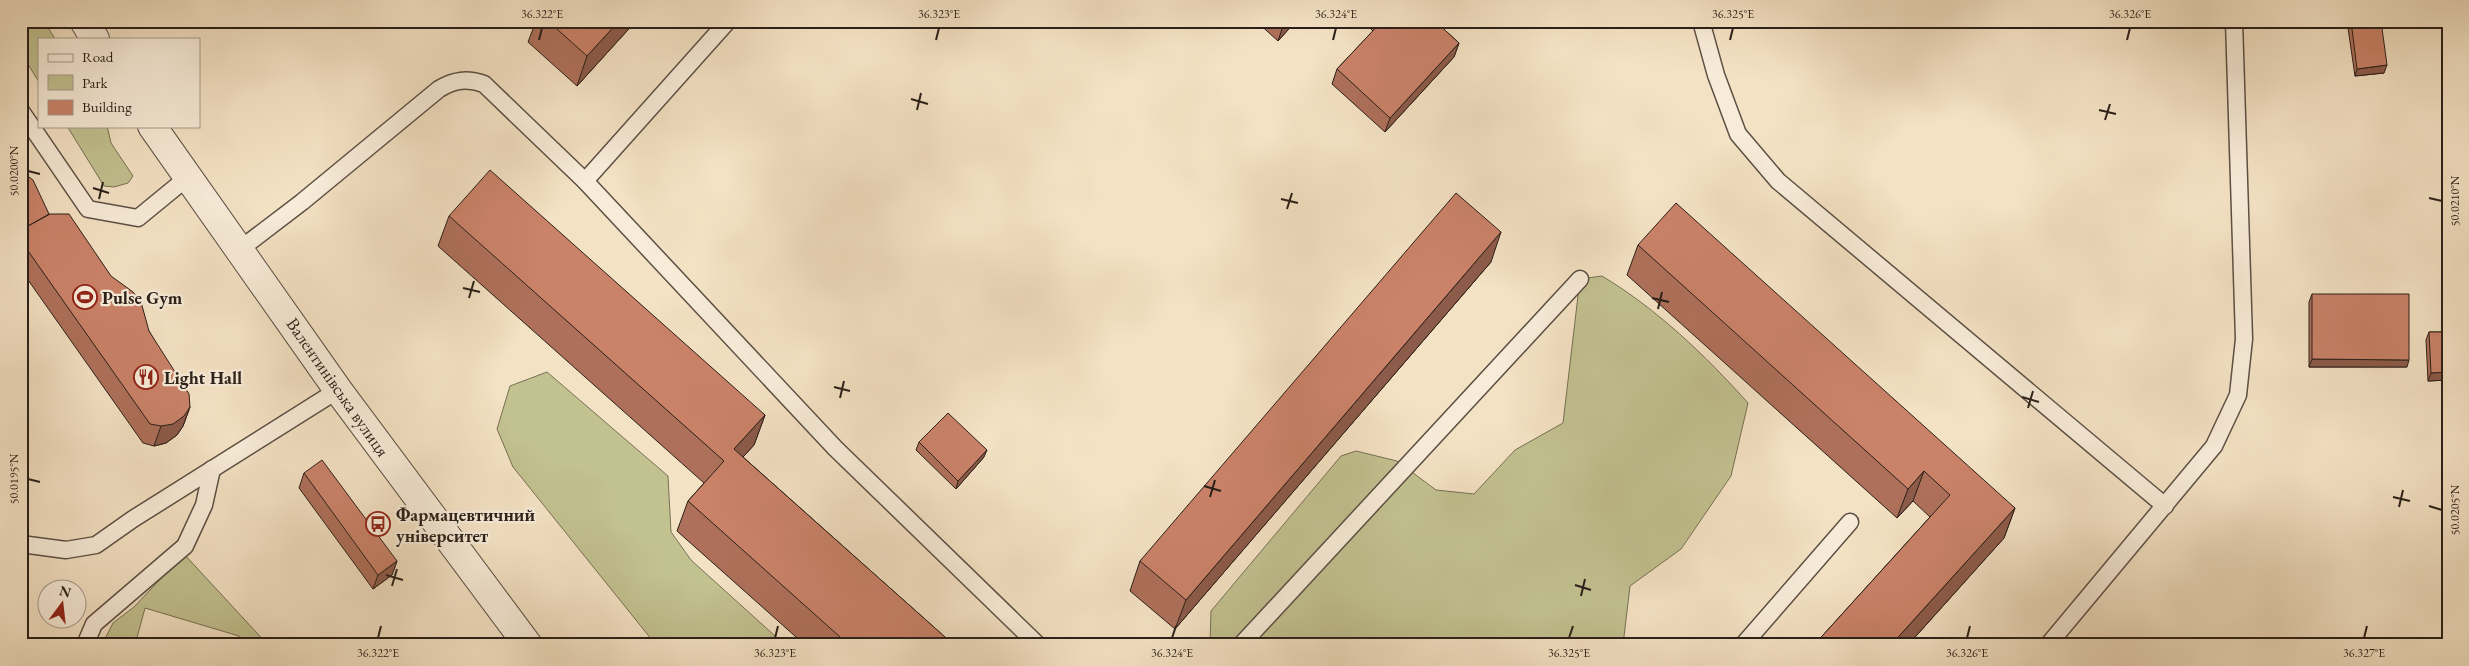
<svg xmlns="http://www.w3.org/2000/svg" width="2469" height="666" font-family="'EB Garamond',serif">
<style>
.green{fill:#c2c190;stroke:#767054}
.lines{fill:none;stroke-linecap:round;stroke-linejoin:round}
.service-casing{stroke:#5c5044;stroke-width:19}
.tertiary-casing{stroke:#5c5044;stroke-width:30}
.service{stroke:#f8ecd9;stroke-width:16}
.tertiary{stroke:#f8ecd9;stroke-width:28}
.wall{fill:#ae705a;stroke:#2a1f19}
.shaded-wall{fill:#8d5b4a;stroke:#2a1f19}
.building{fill:#ca8269;stroke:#2a1f19}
.ticks{fill:none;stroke:#2a1f19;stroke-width:2}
.labels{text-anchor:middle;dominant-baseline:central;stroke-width:4.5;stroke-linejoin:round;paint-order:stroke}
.poi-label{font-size:18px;font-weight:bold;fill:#2a1f19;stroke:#f8ecd9;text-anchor:start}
.street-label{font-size:18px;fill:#2a1f19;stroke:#f8ecd9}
.neatline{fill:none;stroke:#2a1f19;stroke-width:2}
.ticks-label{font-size:12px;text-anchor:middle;fill:#2a1f19}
</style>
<rect width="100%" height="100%" fill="#f4e2c4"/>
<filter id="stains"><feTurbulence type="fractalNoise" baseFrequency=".004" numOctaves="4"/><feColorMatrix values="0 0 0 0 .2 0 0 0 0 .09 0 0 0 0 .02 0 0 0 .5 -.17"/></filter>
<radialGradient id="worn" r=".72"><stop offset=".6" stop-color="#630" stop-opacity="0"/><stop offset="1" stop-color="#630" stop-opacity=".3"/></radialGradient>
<g class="green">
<polygon points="21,21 44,21 55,39 39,39 39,82 21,53"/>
<polygon points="67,126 107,126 111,143 133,176 128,183 114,187 104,186"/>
<path d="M1602,276C1657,309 1705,355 1748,403L1731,476L1681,549L1630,586L1623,645H1210L1211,611L1341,456L1356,451L1397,461L1436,490L1474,494L1515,450L1563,423L1580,279Z"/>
<polygon points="547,372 668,476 671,532 691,560 785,645 656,645 513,467 497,429 510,386"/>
<polygon points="184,554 268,645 237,645 239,636 145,608 135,645 102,645 113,623 134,607"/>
</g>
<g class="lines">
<defs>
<g id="service">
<polyline points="1701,21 1716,75 1738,134 1778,181 2165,506"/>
<polyline points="21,111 88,209 138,218 188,177"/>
<polyline points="585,181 728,21"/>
<path d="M239,250L302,202L439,89C454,80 467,78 484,84L585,181L835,448L1038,645"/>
<polyline points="21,544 66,550 96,545 133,519 338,390"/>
<polyline points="85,645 94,624 185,546 204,505 212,469"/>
<polyline points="1241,645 1580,279"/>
<polyline points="1743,645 1850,522"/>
<polyline points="2048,645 2214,446 2238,395 2244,339 2234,21"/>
</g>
<g id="tertiary">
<polyline points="84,21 95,39"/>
<polyline points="152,126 338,390 528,645"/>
</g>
</defs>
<use href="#service" class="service-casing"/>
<use href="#tertiary" class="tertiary-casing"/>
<use href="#service" class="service"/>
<use href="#tertiary" class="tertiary"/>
</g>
<g class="wall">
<polygon points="536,21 636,21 577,86 528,42"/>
<polygon points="1256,21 1296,21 1278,41"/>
<polygon points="1363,21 1435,21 1459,43 1454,57 1385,132 1332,84 1337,69 1373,31"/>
<polygon points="2347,21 2381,21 2384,73 2355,76"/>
<polygon points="21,171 49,214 149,331 190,407 183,426 177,435 166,443 154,446 143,443 21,270"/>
<polygon points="449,216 765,415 754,445 743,457 954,645 805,645 677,531 688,501 704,483 438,246"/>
<polygon points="1638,245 2015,508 2004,538 1908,645 1814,645 1930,517 1913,501 1897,518 1627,275"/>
<polygon points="1491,262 1175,629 1130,591 1140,561"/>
<polygon points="2312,294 2407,367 2309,367 2309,302"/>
<polygon points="2429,332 2448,332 2448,380 2428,381 2426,340"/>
<polygon points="919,442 984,457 956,489 916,450"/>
<polygon points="304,473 397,561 392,575 373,589 299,488"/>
</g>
<g class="shaded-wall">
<polygon points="619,21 636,21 577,86 587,56"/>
<polygon points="1288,21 1296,21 1278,41 1283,26"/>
<polygon points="1459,43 1454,57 1385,132 1390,118"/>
<polygon points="2387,65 2384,73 2355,76 2357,69"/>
<polygon points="1501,232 1491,262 1175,629 1186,600"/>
<polygon points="2312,359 2409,360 2407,367 2309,367"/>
<polygon points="2448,372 2448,380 2428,381 2431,373"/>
<polygon points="190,407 183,426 177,435 166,443 154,446 161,426"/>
<polygon points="765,415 754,445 723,479 734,449"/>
<polygon points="987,450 984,457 956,489 958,481"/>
<polygon points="1924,471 1913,501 1897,518 1908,489"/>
<polygon points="2015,508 2004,538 1908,645 1891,645"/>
<polygon points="397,561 392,575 373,589 378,575"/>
</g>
<g class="building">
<polygon points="548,21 619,21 587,56"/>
<polygon points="1277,21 1288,21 1283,26"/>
<polygon points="1382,21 1435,21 1459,43 1390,118 1337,69"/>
<polygon points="2351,21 2381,21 2387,65 2357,69"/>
<polygon points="490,170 765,415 734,449 954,645 849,645 688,501 724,461 449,216"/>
<polygon points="21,171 33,180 49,214 21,230"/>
<polygon points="1456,193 1501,232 1186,600 1140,561"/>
<polygon points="1676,203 2015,508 1891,645 1814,645 1950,495 1924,471 1908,489 1638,245"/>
<polygon points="50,214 69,214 111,276 133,292 141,302 149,331 189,394 190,407 184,416 173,424 161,426 150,424 21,241 21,230"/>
<polygon points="2312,294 2409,294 2409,360 2312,359"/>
<polygon points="2429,332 2448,332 2448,372 2431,373"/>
<polygon points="948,413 987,450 958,481 919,442"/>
<polygon points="322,460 397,561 378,575 304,473"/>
</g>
<path class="ticks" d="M539,40L542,28M936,40L939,28M1333,40L1336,28M1730,40L1733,28M2127,40L2130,28M911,99L928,104M917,110L921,93M2099,110L2116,114M2105,120L2110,104M28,171L40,174M93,188L109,193M2429,198L2442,201M99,199L103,182M1281,199L1298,203M1287,209L1292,193M463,288L480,292M469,298L474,281M1652,298L1669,302M1658,309L1662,292M834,387L850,391M2022,397L2039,402M840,398L844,381M2028,408L2033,391M28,479L40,482M1204,486L1221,491M1210,497L1215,480M2393,497L2410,501M2429,506L2442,510M2399,507L2403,490M386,575L403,580M1575,585L1591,590M392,586L397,569M1581,596L1585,579M378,638L381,626M775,638L778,626M1172,638L1176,626M1569,638L1573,626M1967,638L1970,626M2364,638L2367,626"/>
<defs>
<symbol id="stadium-ring" viewBox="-11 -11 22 22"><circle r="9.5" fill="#f8ecd9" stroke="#8f2418" stroke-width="1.5"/><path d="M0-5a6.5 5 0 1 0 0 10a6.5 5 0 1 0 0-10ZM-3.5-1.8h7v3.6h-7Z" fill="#8f2418"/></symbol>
<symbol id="restaurant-ring" viewBox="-11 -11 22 22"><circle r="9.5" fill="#f8ecd9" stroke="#8f2418" stroke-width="1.5"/><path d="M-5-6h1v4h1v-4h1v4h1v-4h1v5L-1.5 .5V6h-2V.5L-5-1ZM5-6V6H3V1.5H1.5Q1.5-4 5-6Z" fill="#8f2418"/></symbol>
<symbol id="bus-ring" viewBox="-11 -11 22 22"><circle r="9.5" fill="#f8ecd9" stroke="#8f2418" stroke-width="1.5"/><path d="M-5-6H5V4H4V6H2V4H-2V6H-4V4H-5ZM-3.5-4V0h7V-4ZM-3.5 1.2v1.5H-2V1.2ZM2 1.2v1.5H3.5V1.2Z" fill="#8f2418"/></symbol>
</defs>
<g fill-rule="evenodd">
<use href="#stadium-ring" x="71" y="283" width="28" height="28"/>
<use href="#restaurant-ring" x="132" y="363" width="28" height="28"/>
<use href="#bus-ring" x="364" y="510" width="28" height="28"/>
</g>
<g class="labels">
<g class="poi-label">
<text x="102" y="297">Pulse Gym</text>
<text x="164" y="377">Light Hall</text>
<text x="396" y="514">Фармацевтичний<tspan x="396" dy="21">університет</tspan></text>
</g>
<g class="street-label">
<text transform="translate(338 387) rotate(55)">Валентинівська вулиця</text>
</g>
</g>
<rect width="2469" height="666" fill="none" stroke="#f4e2c4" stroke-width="55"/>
<rect x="38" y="38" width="162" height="90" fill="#f8ecd9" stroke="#a69a8c"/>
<rect x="48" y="54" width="25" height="8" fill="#f8ecd9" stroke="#a69a8c"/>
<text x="82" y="62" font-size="15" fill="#2a1f19">Road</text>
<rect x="48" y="75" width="25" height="15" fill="#c2c190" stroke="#a69a8c"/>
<text x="82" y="88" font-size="15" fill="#2a1f19">Park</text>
<rect x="48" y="100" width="25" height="15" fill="#ca8269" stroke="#a69a8c"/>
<text x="82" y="112" font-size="15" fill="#2a1f19">Building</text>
<g transform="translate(62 604) rotate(15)"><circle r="24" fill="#f8ecd9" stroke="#a69a8c"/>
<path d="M0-4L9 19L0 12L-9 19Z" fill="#8f2418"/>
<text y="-8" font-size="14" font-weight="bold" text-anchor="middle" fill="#2a1f19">N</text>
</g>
<rect x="28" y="28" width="2414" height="610" class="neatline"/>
<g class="ticks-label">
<text x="542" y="18">36.322°E</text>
<text x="939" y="18">36.323°E</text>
<text x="1336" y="18">36.324°E</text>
<text x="1733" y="18">36.325°E</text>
<text x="2130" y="18">36.326°E</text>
<text transform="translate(14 171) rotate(-90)" y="4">50.0200°N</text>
<text transform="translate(2455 201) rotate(-90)" y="4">50.0210°N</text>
<text transform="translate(14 479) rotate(-90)" y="4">50.0195°N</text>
<text transform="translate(2455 510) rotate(-90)" y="4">50.0205°N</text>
<text x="378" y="657">36.322°E</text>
<text x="775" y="657">36.323°E</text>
<text x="1172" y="657">36.324°E</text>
<text x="1569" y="657">36.325°E</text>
<text x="1967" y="657">36.326°E</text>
<text x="2364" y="657">36.327°E</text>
</g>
<rect width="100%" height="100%" filter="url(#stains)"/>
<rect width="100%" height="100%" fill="url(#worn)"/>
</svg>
